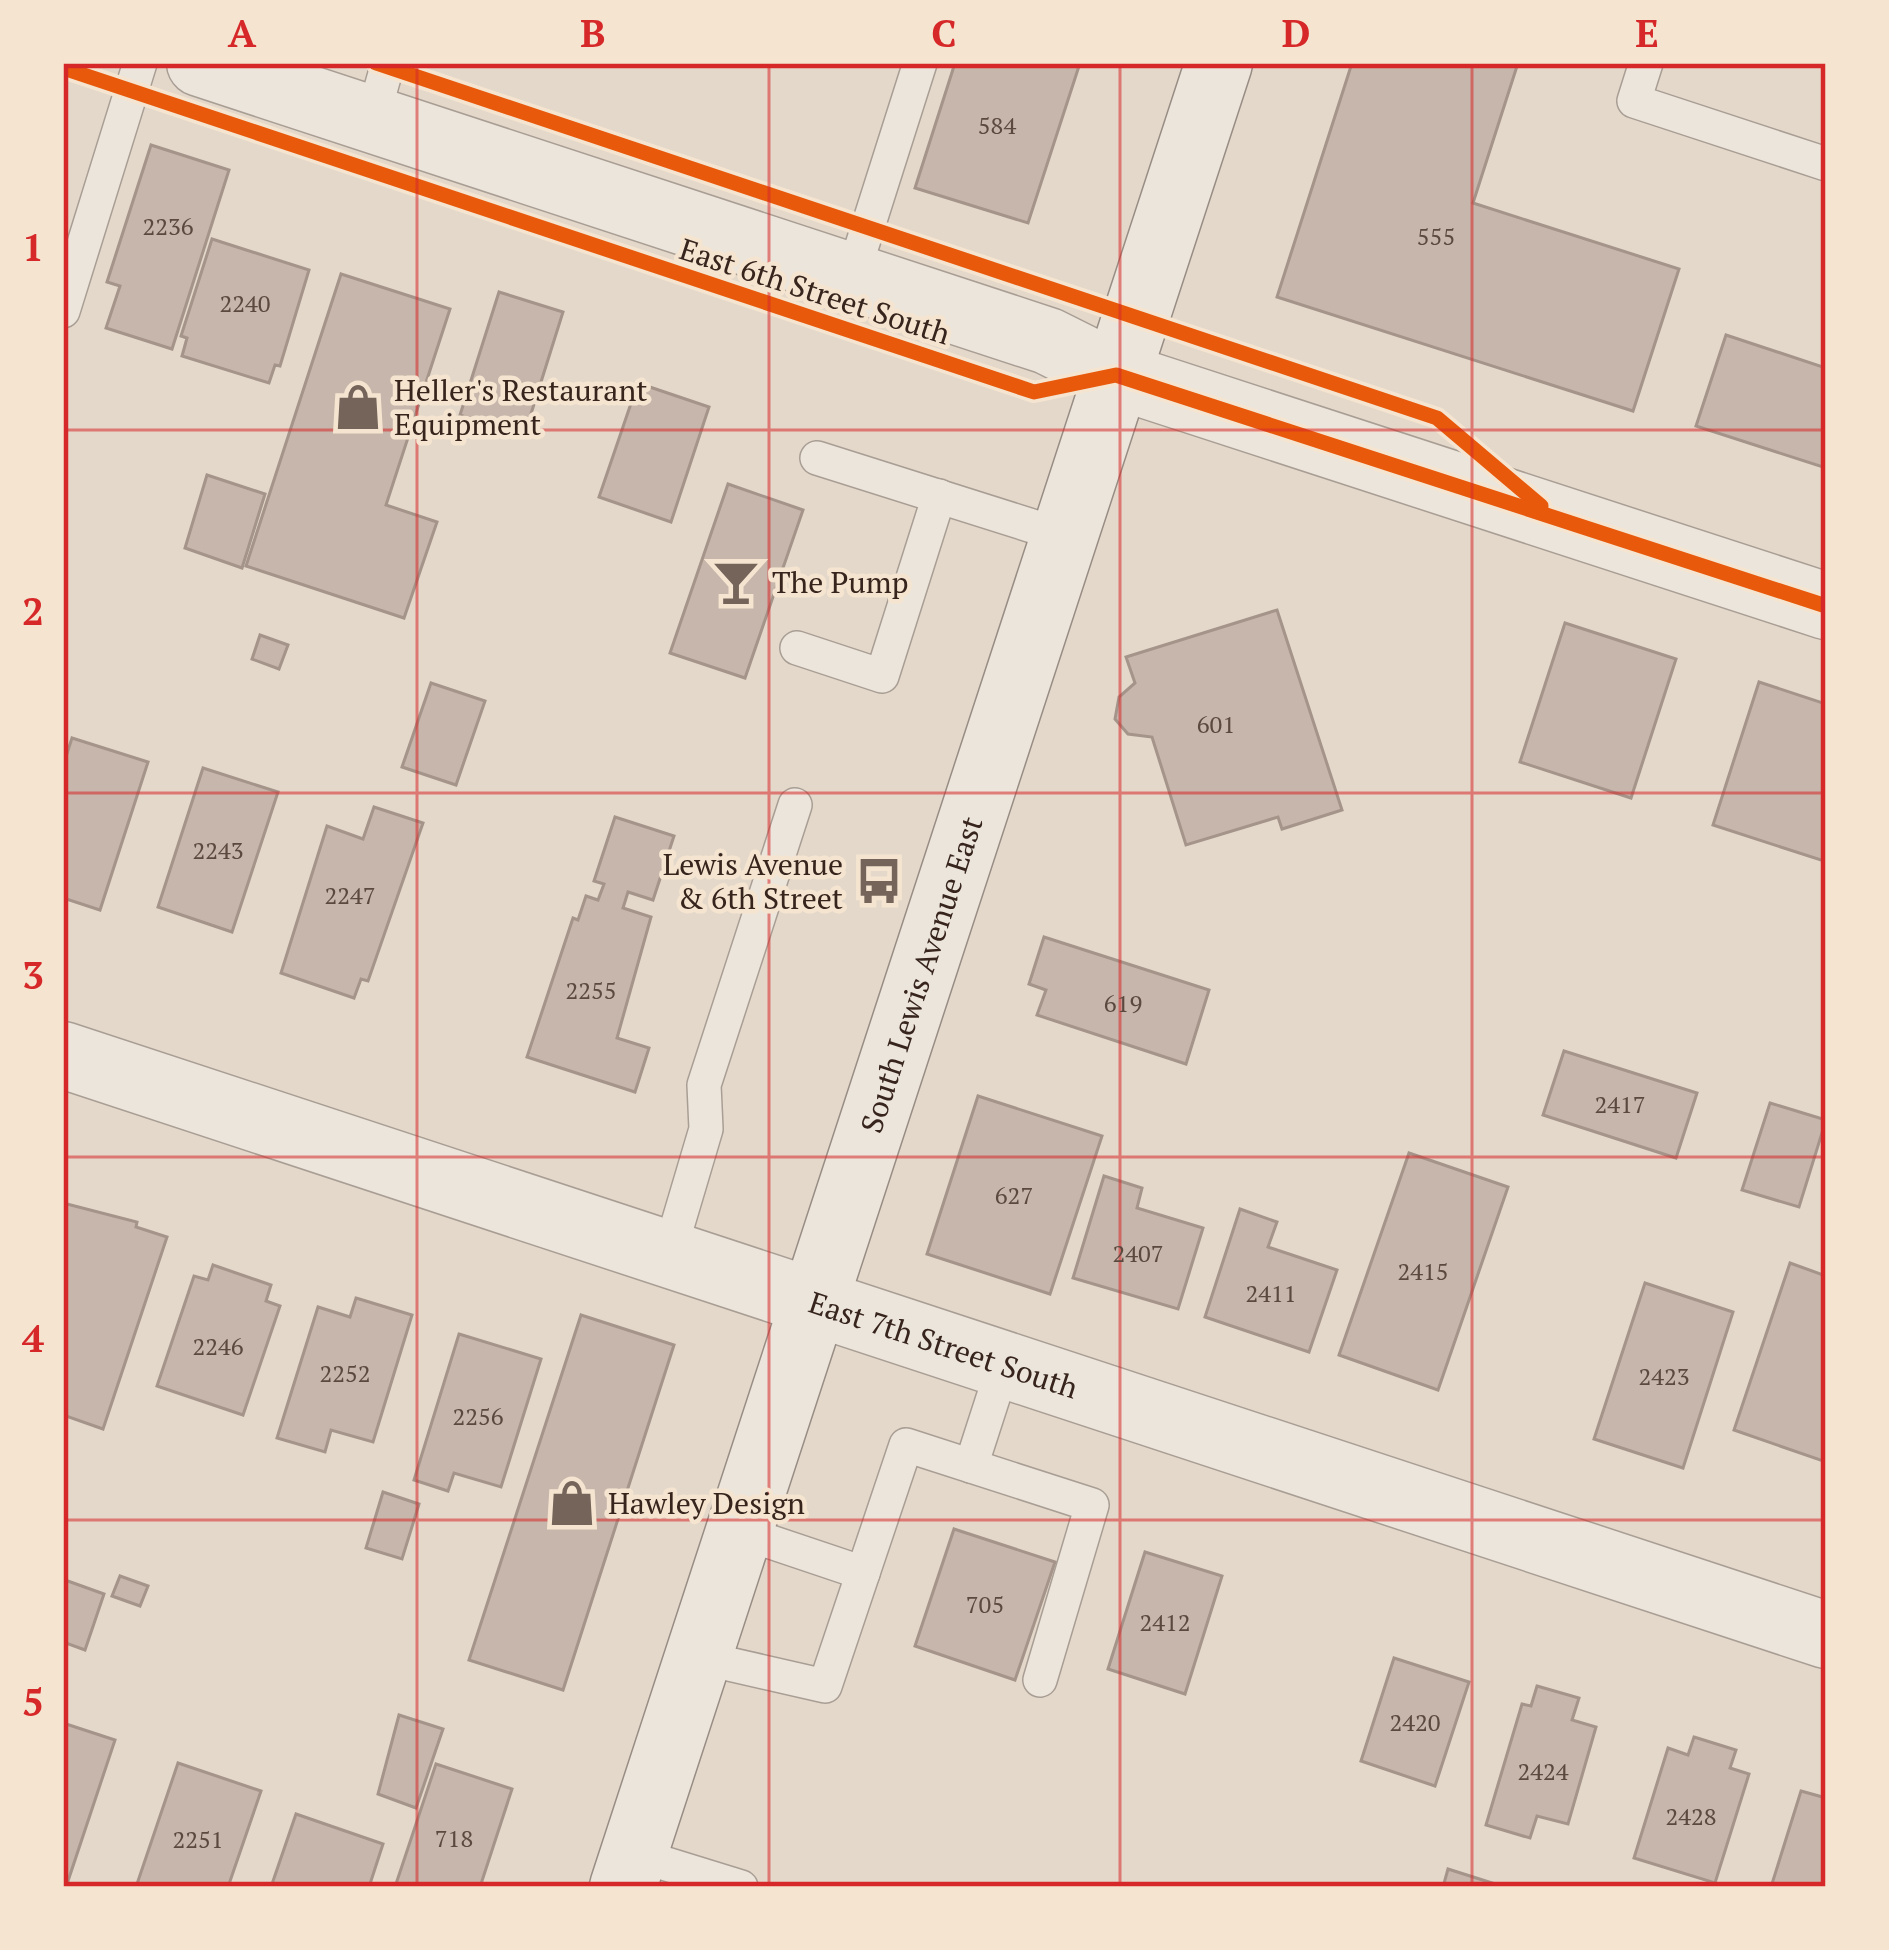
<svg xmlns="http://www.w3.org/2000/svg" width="1889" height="1950" font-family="'PT Serif',serif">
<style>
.building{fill:#c7b6ab;stroke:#a4948a;stroke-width:3}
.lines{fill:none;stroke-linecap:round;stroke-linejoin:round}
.service-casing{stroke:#a99e94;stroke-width:36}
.minor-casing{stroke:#a99e94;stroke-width:69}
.tertiary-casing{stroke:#a99e94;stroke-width:69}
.secondary-casing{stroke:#988d84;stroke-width:69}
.service{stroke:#ece5dc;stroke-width:33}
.minor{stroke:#ece5dc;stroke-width:66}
.tertiary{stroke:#ece5dc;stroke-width:66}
.secondary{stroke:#ece5dc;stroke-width:66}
.cycleway-casing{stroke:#f5e5d0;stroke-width:22}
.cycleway{stroke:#e8590c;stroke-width:15}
.grid{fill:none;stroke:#d62828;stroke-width:3;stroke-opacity:0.55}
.labels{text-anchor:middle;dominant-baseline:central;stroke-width:9;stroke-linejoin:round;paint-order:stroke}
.number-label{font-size:24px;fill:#5b4940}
.street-label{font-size:30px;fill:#37251d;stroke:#f5e5d0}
.poi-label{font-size:30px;fill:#37251d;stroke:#f5e5d0;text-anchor:start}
.neatline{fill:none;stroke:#d62828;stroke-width:4.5}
.grid-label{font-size:39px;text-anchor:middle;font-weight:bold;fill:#d62828}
</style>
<rect width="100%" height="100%" fill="#e4d8ca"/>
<g class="building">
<polygon points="955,63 1080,63 1028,223 915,188"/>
<polygon points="1352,63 1518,63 1473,203 1679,269 1633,411 1277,297"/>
<polygon points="151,145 229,170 172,349 106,328 120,286 107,282"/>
<polygon points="212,239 309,270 280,366 275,365 269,383 182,356 187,338 181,336"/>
<polygon points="341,274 450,309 386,505 437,522 404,618 246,566"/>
<polygon points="499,292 563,312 524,436 460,415"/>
<polygon points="1726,335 1826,368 1826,468 1696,426"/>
<polygon points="638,383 709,407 671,522 599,497"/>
<polygon points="207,475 265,494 242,568 185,548"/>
<polygon points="728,484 803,510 745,678 670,653"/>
<polygon points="1277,610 1342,810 1282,829 1278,817 1186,845 1152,737 1128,734 1115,719 1119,697 1135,683 1126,657"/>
<polygon points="1565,623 1676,659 1631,798 1520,762"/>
<polygon points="260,635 288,645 279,669 252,659"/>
<polygon points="1759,682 1826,704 1824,861 1713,825"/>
<polygon points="431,683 485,701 456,785 402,767"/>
<polygon points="72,738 148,762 100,910 63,898 63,766"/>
<polygon points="203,768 278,792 232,932 158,907"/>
<polygon points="374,807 423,823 368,981 361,979 354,998 281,973 327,826 363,839"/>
<polygon points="615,817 674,836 653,900 628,892 623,908 651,917 617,1038 649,1048 635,1092 527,1057 573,918 578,920 586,896 598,900 604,884 594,881"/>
<polygon points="1044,937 1209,990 1186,1064 1037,1015 1046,990 1029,984"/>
<polygon points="1564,1051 1697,1093 1676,1158 1543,1115"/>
<polygon points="978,1096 1102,1136 1050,1294 927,1254"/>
<polygon points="1770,1103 1826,1120 1799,1207 1742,1190"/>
<polygon points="1409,1153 1508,1187 1438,1390 1339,1355"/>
<polygon points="1104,1176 1142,1188 1137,1208 1203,1228 1178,1309 1073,1278"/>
<polygon points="63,1203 137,1222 136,1227 167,1237 103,1429 63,1415"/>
<polygon points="1240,1209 1277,1222 1268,1247 1337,1270 1309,1352 1205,1317"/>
<polygon points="1790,1263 1826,1276 1826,1462 1734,1430"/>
<polygon points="213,1265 271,1285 266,1301 280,1306 243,1415 157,1386 194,1276 208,1280"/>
<polygon points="1645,1283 1733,1312 1683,1468 1594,1439"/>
<polygon points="356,1298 412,1315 373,1442 331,1430 325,1452 277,1438 318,1307 350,1317"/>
<polygon points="581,1315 674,1345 563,1690 469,1660"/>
<polygon points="459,1334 541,1359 501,1487 454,1473 448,1491 414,1480"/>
<polygon points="383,1492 419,1504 402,1559 366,1548"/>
<polygon points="954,1529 1055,1562 1015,1680 915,1646"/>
<polygon points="1145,1552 1222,1576 1185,1694 1108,1669"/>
<polygon points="120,1576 148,1586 140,1606 112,1596"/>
<polygon points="65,1580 104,1594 85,1650 63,1642"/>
<polygon points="1394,1658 1469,1682 1435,1786 1361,1761"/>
<polygon points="1537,1686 1579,1698 1572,1720 1596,1727 1568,1824 1537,1816 1530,1838 1486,1825 1522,1704 1531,1706"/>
<polygon points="399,1715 443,1729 416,1808 378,1794"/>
<polygon points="63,1723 115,1740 66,1887 63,1886"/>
<polygon points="1694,1737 1736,1750 1730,1768 1749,1774 1715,1883 1634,1858 1668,1748 1688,1755"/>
<polygon points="178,1763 261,1791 228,1887 136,1887"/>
<polygon points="436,1764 512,1789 480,1887 395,1887"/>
<polygon points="1801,1791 1826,1798 1826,1887 1771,1887"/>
<polygon points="296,1814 383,1844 369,1887 271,1887"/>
<polygon points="1448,1869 1492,1883 1490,1887 1443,1887"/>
</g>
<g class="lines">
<defs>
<g id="service">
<polyline points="1646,63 1634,101 1826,164"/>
<polyline points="372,120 388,63"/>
<polyline points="852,277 920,63"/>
<polyline points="63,311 140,63"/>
<polyline points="817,458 1064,536"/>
<polyline points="797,648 882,676 939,496"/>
<polyline points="668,1257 706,1129 704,1085 795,805"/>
<polyline points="971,1466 1003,1367"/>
<polyline points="738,1531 863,1573"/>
<polyline points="698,1657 825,1686 906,1445 1092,1505 1040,1680"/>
<polyline points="634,1854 741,1887"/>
</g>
<g id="minor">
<path id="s1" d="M63,1055L1826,1635"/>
</g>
<polyline id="tertiary" points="200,63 1048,341 1116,375 1826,606"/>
<g id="secondary">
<path id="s2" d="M623,1887L1219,63"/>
</g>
</defs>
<use href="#service" class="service-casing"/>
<use href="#minor" class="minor-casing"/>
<use href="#tertiary" class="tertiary-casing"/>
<use href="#secondary" class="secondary-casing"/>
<use href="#service" class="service"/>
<use href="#minor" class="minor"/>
<use href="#tertiary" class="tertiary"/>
<use href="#secondary" class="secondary"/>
<defs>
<g id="cycleway">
<polyline points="376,63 1437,418 1541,506"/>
<polyline points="63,68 1034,392 1116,375 1826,606"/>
</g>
</defs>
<use href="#cycleway" class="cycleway-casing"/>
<use href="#cycleway" class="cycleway"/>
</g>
<path class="grid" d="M417,63V1887M769,63V1887M1120,63V1887M1472,63V1887M63,430H1826M63,793H1826M63,1157H1826M63,1520H1826"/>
<defs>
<symbol id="shop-bare" viewBox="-9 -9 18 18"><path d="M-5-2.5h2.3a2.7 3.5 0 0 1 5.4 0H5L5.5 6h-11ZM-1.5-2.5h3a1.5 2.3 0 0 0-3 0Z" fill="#74645a" stroke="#f5e5d0" stroke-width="2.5" paint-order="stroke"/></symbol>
<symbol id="bar-bare" viewBox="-9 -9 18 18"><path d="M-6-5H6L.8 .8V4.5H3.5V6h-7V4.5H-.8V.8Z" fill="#74645a" stroke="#f5e5d0" stroke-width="2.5" paint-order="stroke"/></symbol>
<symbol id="bus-bare" viewBox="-9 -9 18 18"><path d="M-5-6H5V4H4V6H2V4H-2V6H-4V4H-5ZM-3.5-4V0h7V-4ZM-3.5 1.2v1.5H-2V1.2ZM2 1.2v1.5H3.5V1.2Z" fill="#74645a" stroke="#f5e5d0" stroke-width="2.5" paint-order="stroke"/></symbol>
</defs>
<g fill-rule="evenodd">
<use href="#shop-bare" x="325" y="374" width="66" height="66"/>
<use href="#bar-bare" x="703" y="549" width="66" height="66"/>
<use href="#bus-bare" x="846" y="848" width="66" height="66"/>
<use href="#shop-bare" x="539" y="1470" width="66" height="66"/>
</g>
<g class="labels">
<g class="number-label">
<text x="997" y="125">584</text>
<text x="168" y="226">2236</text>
<text x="1436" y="236">555</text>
<text x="245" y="303">2240</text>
<text x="1216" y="724">601</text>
<text x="218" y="850">2243</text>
<text x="350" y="895">2247</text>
<text x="591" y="990">2255</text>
<text x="1123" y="1003">619</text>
<text x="1620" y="1104">2417</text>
<text x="1014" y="1195">627</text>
<text x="1138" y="1253">2407</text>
<text x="1423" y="1271">2415</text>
<text x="1271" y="1293">2411</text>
<text x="218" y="1346">2246</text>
<text x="345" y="1373">2252</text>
<text x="1664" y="1376">2423</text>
<text x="478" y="1416">2256</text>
<text x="985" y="1604">705</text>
<text x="1165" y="1622">2412</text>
<text x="1415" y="1722">2420</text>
<text x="1543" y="1771">2424</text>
<text x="1691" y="1816">2428</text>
<text x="454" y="1838">718</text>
<text x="198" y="1839">2251</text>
</g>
<g class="street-label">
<text transform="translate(815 291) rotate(18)">East 6th Street South</text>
<text stroke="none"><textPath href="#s2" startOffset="960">South Lewis Avenue East</textPath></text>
<text stroke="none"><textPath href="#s1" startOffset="927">East 7th Street South</textPath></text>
</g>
<g class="poi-label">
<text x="394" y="390">Heller's Restaurant<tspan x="394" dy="34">Equipment</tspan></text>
<text x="772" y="582">The Pump</text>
<text x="843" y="864" text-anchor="end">Lewis Avenue<tspan x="843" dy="34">&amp; 6th Street</tspan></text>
<text x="608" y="1503">Hawley Design</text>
</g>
</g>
<rect width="1889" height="1950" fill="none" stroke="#f5e5d0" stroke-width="132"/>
<rect x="66" y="66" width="1757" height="1818" class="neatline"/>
<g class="grid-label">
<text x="242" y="47">A</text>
<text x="593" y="47">B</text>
<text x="944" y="47">C</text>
<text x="1296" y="47">D</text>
<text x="1647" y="47">E</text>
<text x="33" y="261">1</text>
<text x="33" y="625">2</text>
<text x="33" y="989">3</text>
<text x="33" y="1352">4</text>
<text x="33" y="1716">5</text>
</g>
</svg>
